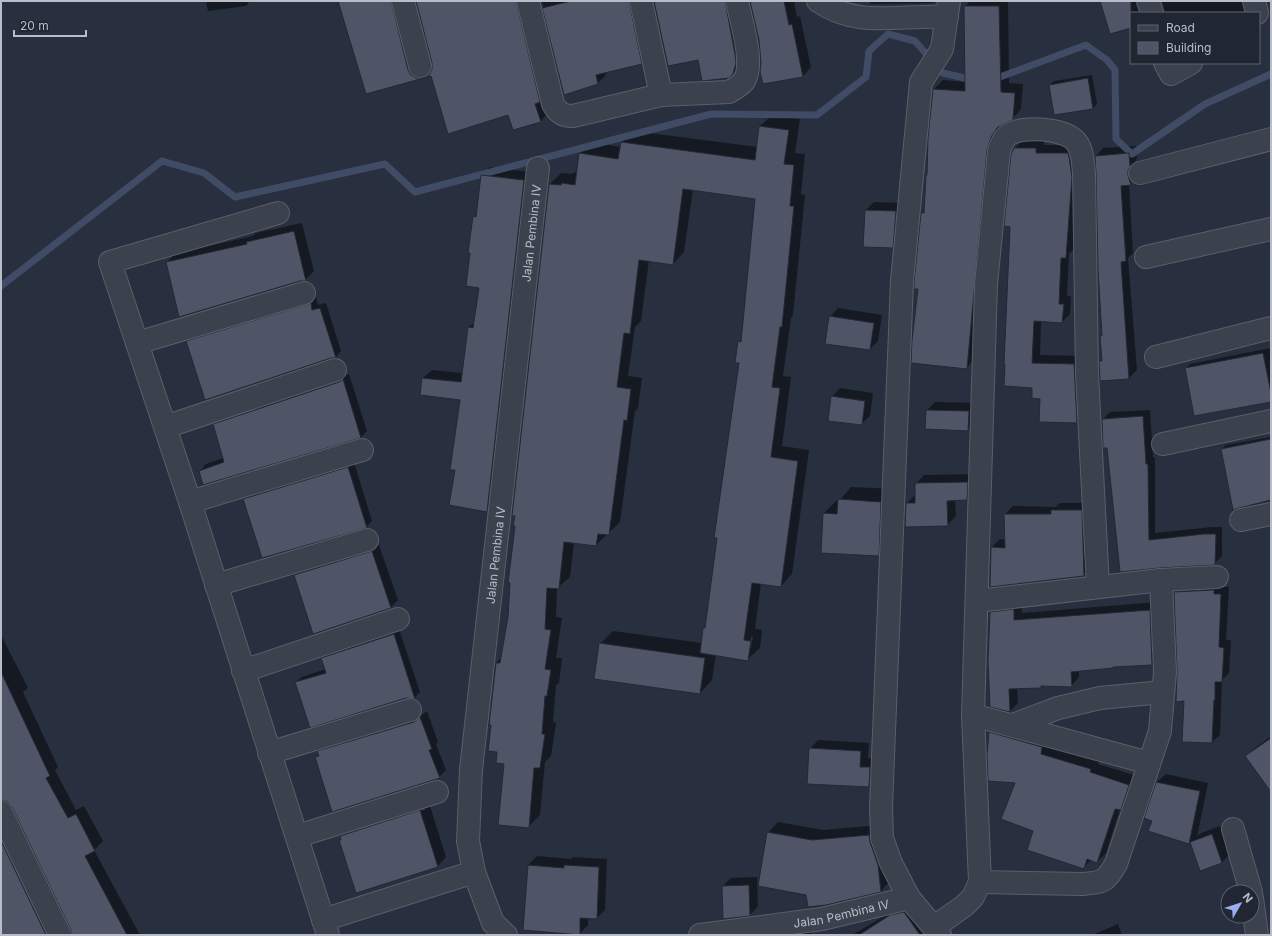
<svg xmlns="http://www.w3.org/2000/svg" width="1272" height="936" font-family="Inter,sans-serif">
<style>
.shadow{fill:#0007;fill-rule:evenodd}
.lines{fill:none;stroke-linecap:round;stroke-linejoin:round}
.stream{stroke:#404b65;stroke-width:7}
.building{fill:#4f5566;stroke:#232835}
.minor-casing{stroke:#5a5f6b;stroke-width:24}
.minor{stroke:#3c414e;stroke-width:22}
.labels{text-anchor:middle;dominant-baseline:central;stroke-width:4;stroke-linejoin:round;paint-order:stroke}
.street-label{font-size:12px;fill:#b8bdc8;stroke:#212633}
</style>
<rect width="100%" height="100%" fill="#282f3e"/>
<g class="shadow">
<polygon points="206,1 250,1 246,6 208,11"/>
<path d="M339,1H401L426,70H432L433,63L417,1H525L549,112L541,121L509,114L431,75L367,93ZM406,65L413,76H411L405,66Z"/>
<polygon points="542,1 638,1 650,55 641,63 605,71 606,75 598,83 564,94"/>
<polygon points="655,1 734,1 741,65 733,74 699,59"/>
<polygon points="751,1 794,1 797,17 800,16 811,67 803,76 762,63 760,40"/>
<polygon points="870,1 936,1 934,3 870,4"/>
<polygon points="970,1 1008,1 1009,83 1023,84 1021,109 1012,119 1003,123 995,140 975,359 966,368 919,288 922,213 925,210 929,138 934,89 943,80 965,82 965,7"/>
<polygon points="1101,1 1146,1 1152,13 1131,13 1131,27"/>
<polygon points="1162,1 1251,1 1246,13 1165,13"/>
<polygon points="1092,75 1097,104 1093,108 1054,114 1050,85 1054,81"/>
<path d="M772,115L800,119L795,153L805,154L801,194L805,195L793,315L791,318L783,376L791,377L782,446L809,450L792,574L781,586L761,583L755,629L762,630L760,648L748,659L716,654L712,680L700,693L600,644L613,631L702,643L704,628L706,626L740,362L739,342L743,338L757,198L693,189L684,252L673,264L649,260L641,321L635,327L628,376L642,378L638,408L635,411L620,522L596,545L574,542L570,577L557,588L556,617L562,618L556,658H562L559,683L556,685L553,722L556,723L551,756L545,762L540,815L528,827L506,763L498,751L496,663L502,657L509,617L516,525V515H513L550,184L561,173L572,174L574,172L577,173L580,154L591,142L621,147L622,142L633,131L758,147L760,126ZM751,636L753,637L751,648H749Z"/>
<polygon points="1023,140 1044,140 1044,145 1076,145 1079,168 1074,249 1069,254 1067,296 1071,296 1070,314 1062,322 1041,321 1040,355 1082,356 1085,414 1077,422 1041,398 1033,398 1015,148"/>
<polygon points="1136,146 1137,158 1135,162 1135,168 1138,176 1129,184 1133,253 1128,258 1137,370 1129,378 1101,380 1100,362 1103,359 1101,336 1103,335 1096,156 1103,148"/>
<polygon points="490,167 532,172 495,502 487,510 456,469 461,399 423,378 432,370 463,373 469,327 475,322 480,287 474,217 477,214 482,176"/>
<polygon points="874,202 904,203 901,239 892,247 866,210"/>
<polygon points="302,223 314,271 305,280 167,262 175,254 253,236 256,233"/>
<polygon points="316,298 318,305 326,303 341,351 336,357 187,342 193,336"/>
<polygon points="838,308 882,315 878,341 870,349 830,317"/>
<polygon points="1271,348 1271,401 1186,368 1190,364"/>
<polygon points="349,374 367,431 361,437 204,484 200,471 206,464 224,458 214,424 220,418"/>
<polygon points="840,388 873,393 870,416 861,424 832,397"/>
<polygon points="935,402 977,403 976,421 968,430 927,410"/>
<polygon points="1150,410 1153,458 1155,457 1155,533 1212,527 1222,527 1222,556 1214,564 1160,567 1108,447 1103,419 1110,412"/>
<polygon points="1271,437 1271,501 1238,507 1222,449 1226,445"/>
<polygon points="354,462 372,521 366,527 245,499 251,493"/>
<polygon points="976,474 975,491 967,499 955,499 956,516 947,525 907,503 915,495 916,484 924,475"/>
<polygon points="851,487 893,489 891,542 878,555 824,513 836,501 839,501"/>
<polygon points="1060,503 1089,503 1091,567 1083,575 992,547 1000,539 1006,540 1005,514 1013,506 1056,507"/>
<polygon points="379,545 398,600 391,607 295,575 302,568"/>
<polygon points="1183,584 1229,587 1226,640 1231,640 1229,673 1222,680 1220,735 1212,742 1185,700 1178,671 1175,592"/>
<polygon points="1021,602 1022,613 1158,602 1160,656 1152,664 1114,666 1113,667 1079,670 1079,677 1071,686 1042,685 1041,687 1017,688 1018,703 1010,711 991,706 991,613 999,604"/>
<polygon points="399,629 420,692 414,698 296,682 302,677 326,669 322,658 328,653"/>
<polygon points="1,635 28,688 23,692 58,767 55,770 76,810 84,806 103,841 94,850 140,935 73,935 13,806 9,801 1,799"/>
<polygon points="427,711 438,742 436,744 446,770 439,777 317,758 319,755 318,752 325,745 422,715"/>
<polygon points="998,724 1099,761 1098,764 1137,776 1129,801 1120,809 1106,853 1097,862 1091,860 1083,868 1034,831 1016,782 990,733"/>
<polygon points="1271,736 1271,772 1246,756 1255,748"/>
<polygon points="818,740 869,743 868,758 878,759 877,778 869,786 810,749"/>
<polygon points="1166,774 1208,783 1197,837 1199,834 1220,826 1230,854 1222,862 1201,870 1190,841 1189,843 1153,820 1146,818 1157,782"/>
<path d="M429,803L446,857L438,866L357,891L340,841L342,839L341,836L349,828ZM425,808V810L348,834V832Z"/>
<polygon points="1,815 60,935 1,935"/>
<polygon points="778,822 823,830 880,825 891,880 881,891 768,833"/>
<polygon points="537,856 571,859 573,857 607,859 605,910 597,918 588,918 588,925 579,934 524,929 528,865"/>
<polygon points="757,877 758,906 750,915 723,886 731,878"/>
<polygon points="913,904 933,935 852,935 900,907"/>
<polygon points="1118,924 1122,935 1092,935"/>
<polygon points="811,930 812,935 781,935"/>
</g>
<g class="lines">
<g class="stream">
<polyline points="992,80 1086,45 1107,60 1115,70 1116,139 1132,154 1205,104 1271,74"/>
<polyline points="1,286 162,161 204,173 235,197 385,164 415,192 711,114 817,115 866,77 869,51 888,34 915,41 943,73 973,80"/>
</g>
</g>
<g class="building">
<polygon points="338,1 391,1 408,70 411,75 417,78 423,78 429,75 432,69 432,63 416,1 516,1 540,102 535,104 541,122 513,130 508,115 448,134 431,76 366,94"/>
<polygon points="571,1 629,1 642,64 596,75 598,84 564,95 542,8"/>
<polygon points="654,1 725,1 735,54 736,63 733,74 729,78 702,81 698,60 668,66"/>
<polygon points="750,1 784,1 789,25 792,24 803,77 763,84 760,72 761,63 759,40"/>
<polygon points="1100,1 1131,1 1131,28 1110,34"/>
<polygon points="964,6 999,6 1001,92 1015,93 1013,120 1003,124 997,128 991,137 987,150 967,369 911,363 912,340 918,289 914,289 914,282 921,213 924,213 926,175 927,175 928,138 933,89 965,91"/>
<polygon points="1088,78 1093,109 1054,115 1049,85"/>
<polygon points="759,126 789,130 784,164 794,165 790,206 794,206 782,327 780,327 772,387 780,388 771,457 798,461 781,587 752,583 744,640 751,641 748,661 700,653 703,628 705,628 717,538 714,538 739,363 735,363 738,341 741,342 755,199 683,189 673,265 639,260 630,334 624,333 617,387 631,389 627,421 624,420 609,535 598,534 596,546 564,542 559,589 547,588 545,629 551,630 545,669 551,670 547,696 545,696 542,734 545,734 540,768 534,768 529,828 498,825 504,764 496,763 497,752 488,751 491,725 489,725 496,663 500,663 508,617 510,583 508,583 515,526 513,526 515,516 512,516 549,184 561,185 562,183 575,185 579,153 618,159 621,142 755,160"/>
<polygon points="1014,148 1036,148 1036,153 1068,153 1069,157 1072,177 1066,258 1061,258 1059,304 1064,304 1062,323 1034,321 1032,363 1074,364 1077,423 1039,422 1040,399 1032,398 1032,388 1004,386 1005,364 1004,364 1010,227 1004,226 1011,154"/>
<polygon points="1129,153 1130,167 1128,170 1128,176 1131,185 1121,186 1126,261 1121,262 1129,379 1100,381 1099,361 1102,361 1100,336 1102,336 1098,269 1096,173 1095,156"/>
<polygon points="481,175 524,180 487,512 449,505 455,470 450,470 460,400 420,395 422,378 461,382 468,327 473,328 479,288 466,286 470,253 468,253 473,216 476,217"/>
<polygon points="865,210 896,211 893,248 863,247"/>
<polygon points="294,231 306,281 300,281 179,317 166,262 247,244 246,242"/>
<polygon points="311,303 312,310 320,308 336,358 331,358 205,400 186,341"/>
<polygon points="829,316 874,323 870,350 825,344"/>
<polygon points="1263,353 1271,393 1271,402 1194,416 1185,368"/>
<polygon points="343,379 361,438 203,485 199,471 224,462 213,424 339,382"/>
<polygon points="831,396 865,401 862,425 828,421"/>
<polygon points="926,410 969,411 968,431 925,429"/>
<polygon points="1143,416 1146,464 1148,464 1149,540 1204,534 1216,534 1215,565 1160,568 1120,572 1107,448 1103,448 1102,419"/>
<polygon points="1271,439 1271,500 1239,508 1233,510 1221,449"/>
<polygon points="348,467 367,528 262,558 243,499"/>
<polygon points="968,482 967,500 947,501 948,526 905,527 906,503 915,503 915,483"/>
<polygon points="838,499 881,502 879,556 821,553 823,513 837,514"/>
<polygon points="1051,510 1082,510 1084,576 990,587 991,547 1005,548 1004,514 1051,514"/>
<polygon points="372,551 391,608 313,634 294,575"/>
<polygon points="1214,590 1214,594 1221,594 1219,647 1224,648 1222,682 1215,682 1215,700 1214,700 1212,743 1182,742 1184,701 1176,702 1177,671 1174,592"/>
<polygon points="1014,609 1014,620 1150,610 1152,665 1113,667 1113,668 1071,672 1072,687 1041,686 1041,688 1009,689 1010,712 990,707 988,661 990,612"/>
<polygon points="394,634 415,699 406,698 310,728 295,682 326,673 321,658"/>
<polygon points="599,643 705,658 700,694 594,679"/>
<polygon points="1,672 50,776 46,778 68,818 76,814 95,851 85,856 127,935 72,935 71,930 12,807 8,802 1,800"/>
<polygon points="420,717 432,749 429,750 440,778 332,812 315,757 319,756 317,751 414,722"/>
<polygon points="989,732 1042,747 1041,754 1091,769 1090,772 1129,785 1121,810 1115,809 1097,863 1087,859 1084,869 1027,850 1033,831 1001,819 1015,783 988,781 987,755"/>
<polygon points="1271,738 1271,792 1245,756"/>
<polygon points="809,748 861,751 860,767 870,767 869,787 807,784"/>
<polygon points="1156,782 1200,791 1189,844 1148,831 1152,821 1144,818"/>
<polygon points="420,810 438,867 356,893 339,840 341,840 340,836"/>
<polygon points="767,832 812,840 869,835 870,842 878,865 881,892 826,905 808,907 806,895 758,886"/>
<polygon points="1212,834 1222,863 1200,871 1190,842"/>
<polygon points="1,841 46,935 1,935"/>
<polygon points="528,865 564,868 564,865 599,867 597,919 580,918 580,935 523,930"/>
<polygon points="749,885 750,916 723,919 722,886"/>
<polygon points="904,912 920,935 859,935 890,915"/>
</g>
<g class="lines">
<defs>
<g id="minor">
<polyline points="403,1 420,66"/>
<path d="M528,1L553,104C558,113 563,116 573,116L661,95L641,1"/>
<path d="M818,1C858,29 902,14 947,17"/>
<polyline points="1148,1 1152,13"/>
<polyline points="1254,1 1257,13"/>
<polyline points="1165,63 1171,74 1191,63"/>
<path d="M661,95L729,92C734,89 740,86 744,81C755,63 741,21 737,1"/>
<polyline points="1140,173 1271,139"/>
<polyline points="278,213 110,262 190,502 328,935"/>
<polyline points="1146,257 1271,229"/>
<polyline points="137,343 304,293"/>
<polyline points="1156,357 1271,328"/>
<polyline points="165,427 335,370"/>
<polyline points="1163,444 1271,421"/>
<polyline points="190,502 362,450"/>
<polyline points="1241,520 1271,514"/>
<polyline points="216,585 367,540"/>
<polyline points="977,601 1161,580 1217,577"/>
<polyline points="243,671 398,619"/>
<polyline points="973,715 1149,763"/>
<polyline points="1013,725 1058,708 1100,698 1163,692"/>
<polyline points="269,753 410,710"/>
<polyline points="1,812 60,935"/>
<polyline points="1233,829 1251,892"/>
<polyline points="298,836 437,792"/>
<path d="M980,882L1083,884C1104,882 1105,882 1116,864L1160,731L1165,672L1161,580"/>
<polyline points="1252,898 1257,935"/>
<polyline points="323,920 474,872"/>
<path d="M934,927L964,906L973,897L980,882L973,715L986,285L999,151C1001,145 1003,139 1008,135C1022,125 1067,128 1077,143C1083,152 1083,164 1084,173L1087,374L1098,587"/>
<path id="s1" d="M506,935L493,923L474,872L468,841L471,770L538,168"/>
<path id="s2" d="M700,935L822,919L909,898"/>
<polyline points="940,935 909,898 891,863 882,838 881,807 902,281 921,82 942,49 949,1"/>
</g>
</defs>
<use href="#minor" class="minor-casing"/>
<use href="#minor" class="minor"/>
</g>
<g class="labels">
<g class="street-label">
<text stroke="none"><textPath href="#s1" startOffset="715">Jalan Pembina IV</textPath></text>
<text stroke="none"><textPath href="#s1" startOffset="391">Jalan Pembina IV</textPath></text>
<text stroke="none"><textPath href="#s2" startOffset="143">Jalan Pembina IV</textPath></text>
</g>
</g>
<rect width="1272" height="936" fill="none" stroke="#b8bdc8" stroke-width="4"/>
<rect x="1130" y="12" width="130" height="52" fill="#212633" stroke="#5d626f"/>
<rect x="1138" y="25" width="20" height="6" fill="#3c414e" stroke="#5d626f"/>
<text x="1166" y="32" font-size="12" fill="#b8bdc8">Road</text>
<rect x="1138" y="42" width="20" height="12" fill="#4f5566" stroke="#5d626f"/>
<text x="1166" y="52" font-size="12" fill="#b8bdc8">Building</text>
<g transform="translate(1240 904) rotate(51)"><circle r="19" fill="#212633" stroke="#5d626f"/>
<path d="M0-3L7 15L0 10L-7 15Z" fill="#99afed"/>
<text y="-6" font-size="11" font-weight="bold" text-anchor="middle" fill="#b8bdc8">N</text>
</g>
<path d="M14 30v6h72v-6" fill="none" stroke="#b8bdc8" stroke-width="2"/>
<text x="20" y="30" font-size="12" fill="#b8bdc8" stroke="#212633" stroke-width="3" paint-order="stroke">20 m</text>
</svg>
